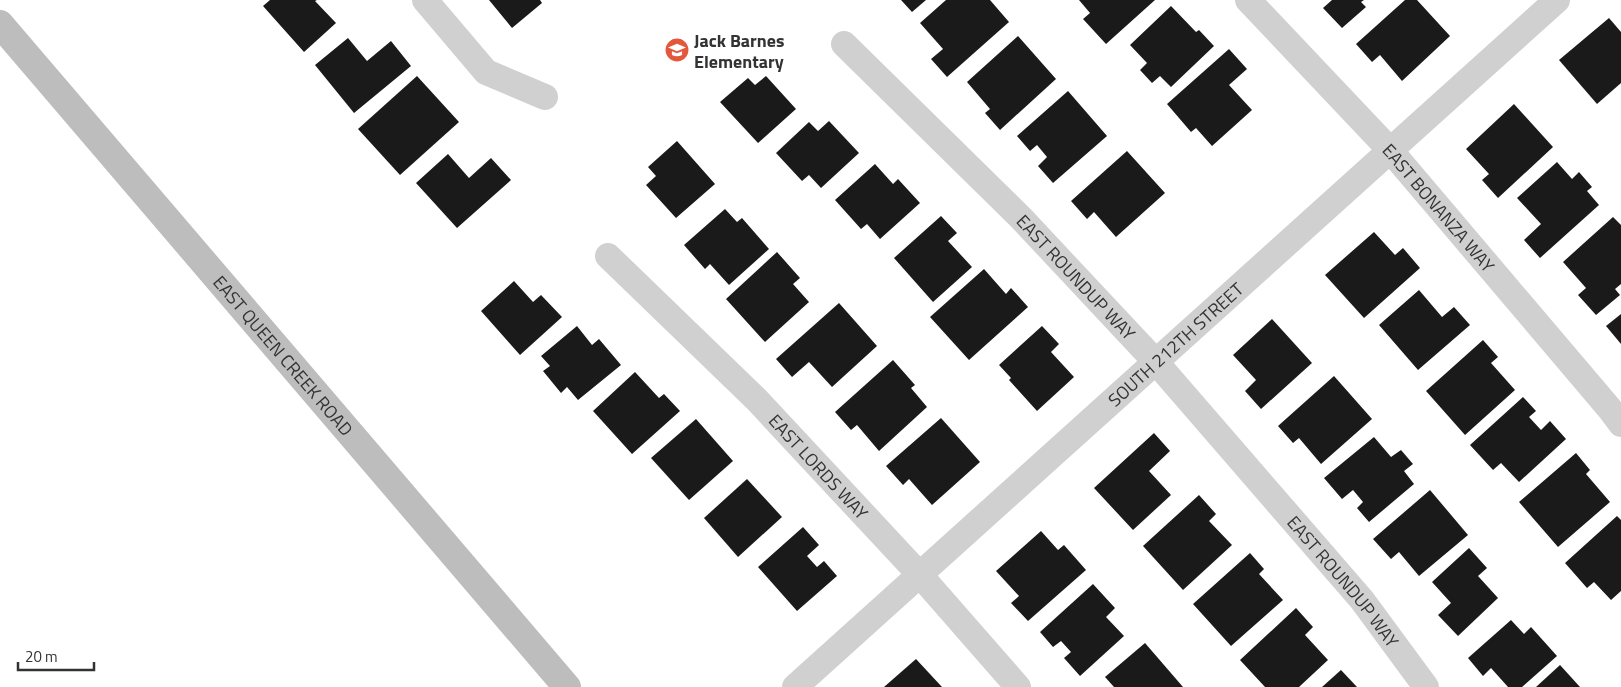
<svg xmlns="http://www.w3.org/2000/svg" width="1621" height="687" font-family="'Titillium Web',sans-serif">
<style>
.building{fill:#1a1a1a}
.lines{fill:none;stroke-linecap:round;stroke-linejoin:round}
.street{stroke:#d0d0d0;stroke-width:26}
.secondary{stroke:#bdbdbd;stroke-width:28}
.labels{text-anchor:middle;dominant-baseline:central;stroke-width:5;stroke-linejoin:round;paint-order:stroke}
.poi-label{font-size:18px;font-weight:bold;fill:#333;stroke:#fff;text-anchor:start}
.street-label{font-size:18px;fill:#333;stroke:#fff}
</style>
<rect width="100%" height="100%" fill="#fff"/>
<g class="building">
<polygon points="270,0 317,0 315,1 336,23 304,52 263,6"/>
<polygon points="489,0 540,0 542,3 512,28"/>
<polygon points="901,0 926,0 912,12"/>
<polygon points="946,0 990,0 1009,22 947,77 931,59 943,49 920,23"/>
<polygon points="1079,0 1155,0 1106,44 1083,19 1090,13"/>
<polygon points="1332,0 1364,0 1361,2 1366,7 1342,28 1323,8"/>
<polygon points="1405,0 1417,0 1450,36 1402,81 1380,55 1372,62 1356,44"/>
<polygon points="1171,6 1196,32 1199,30 1214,46 1171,87 1160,76 1152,83 1140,70 1147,63 1130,45"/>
<polygon points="1609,18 1621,32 1621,83 1597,104 1559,60"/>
<polygon points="1018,36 1056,79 1000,130 985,113 990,109 967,82"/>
<polygon points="348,38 367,61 391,41 411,66 354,113 315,65"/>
<polygon points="1229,49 1247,69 1229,85 1252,110 1212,146 1196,128 1191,132 1167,104"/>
<polygon points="417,76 459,122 400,175 358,129"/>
<polygon points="766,76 796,109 758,143 720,102 748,78 755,85"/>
<polygon points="1068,91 1107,136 1053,183 1038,166 1047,157 1037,145 1030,151 1017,136"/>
<polygon points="1514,104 1553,147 1498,198 1482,180 1489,174 1466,149"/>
<polygon points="829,121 859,153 821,188 809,175 802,181 776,153 809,122 818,131"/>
<polygon points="677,141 715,184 676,218 646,185 656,176 648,167"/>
<polygon points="1127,151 1165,193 1116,237 1094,212 1087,219 1071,201"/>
<polygon points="448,154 469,178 491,158 511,180 457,228 416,183"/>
<polygon points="1557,162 1572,179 1579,172 1592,187 1587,191 1599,205 1540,258 1524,240 1541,224 1517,198"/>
<polygon points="875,164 893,184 898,179 920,203 880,239 867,224 861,229 835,200"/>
<polygon points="725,209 737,222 742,218 769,249 729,285 710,264 705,269 684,245"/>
<polygon points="941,216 957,233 948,241 972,267 933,302 894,258"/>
<polygon points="1613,217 1621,225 1621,284 1615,289 1620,295 1596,315 1578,295 1586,288 1563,262"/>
<polygon points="1374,232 1395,255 1403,248 1420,268 1364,318 1325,275"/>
<polygon points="777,252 800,278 793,284 809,302 765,342 726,299"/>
<polygon points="984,269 1006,294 1011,288 1028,307 969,360 930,317"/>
<polygon points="514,281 533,302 541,295 562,317 520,355 481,311"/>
<polygon points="1419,290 1442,317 1454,307 1470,325 1418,370 1379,325"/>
<polygon points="839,303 877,346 832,387 809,362 792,377 776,359"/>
<polygon points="1621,314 1621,344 1606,326"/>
<polygon points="1272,319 1312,363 1261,409 1245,391 1256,380 1233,355"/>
<polygon points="577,326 592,345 599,339 621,365 578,400 567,387 561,393 543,371 550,366 541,356"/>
<polygon points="1042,326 1059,344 1051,352 1074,377 1037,411 1009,380 1011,378 999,365"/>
<polygon points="1483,340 1498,357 1491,363 1515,390 1465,435 1426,391"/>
<polygon points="893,360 915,385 911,388 927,407 879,451 857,425 851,430 835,412"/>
<polygon points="635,372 659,398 664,394 680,411 632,454 593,411"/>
<polygon points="1334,376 1372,419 1321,464 1299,438 1293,443 1278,426"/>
<polygon points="1523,397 1536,411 1529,417 1541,430 1550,421 1566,439 1519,482 1501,463 1493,470 1470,445"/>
<polygon points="941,418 980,462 932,505 909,479 903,485 886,466"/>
<polygon points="696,419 733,461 689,500 651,458"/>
<polygon points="1154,433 1170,451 1149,471 1171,495 1133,530 1094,488"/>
<polygon points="1374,437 1391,457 1401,450 1413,464 1404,471 1414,484 1369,522 1357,508 1363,502 1353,490 1342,499 1324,478"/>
<polygon points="1576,453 1590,470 1586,474 1610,502 1558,547 1519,502"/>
<polygon points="747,479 782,517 738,557 704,518"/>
<polygon points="1430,490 1468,535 1419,576 1399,552 1391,559 1373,539"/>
<polygon points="1199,495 1216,514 1209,521 1232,545 1183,590 1143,546"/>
<polygon points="1617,516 1621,520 1621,591 1611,600 1594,582 1587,588 1565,563"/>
<polygon points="803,527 819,545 807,556 817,567 824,561 837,576 797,611 758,567"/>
<polygon points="1041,531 1058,550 1064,545 1086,570 1028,621 1011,603 1019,596 996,571"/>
<polygon points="1469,548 1487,568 1478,576 1498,598 1458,636 1438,615 1451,603 1432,582"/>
<polygon points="1250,553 1264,569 1259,574 1283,600 1231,646 1193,604"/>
<polygon points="1093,584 1115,608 1106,617 1124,636 1080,676 1064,658 1071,652 1061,641 1053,647 1040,632"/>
<polygon points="1296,608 1313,627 1305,635 1328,660 1299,687 1265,687 1240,660"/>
<polygon points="1511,620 1524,634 1531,627 1557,656 1522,687 1508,687 1491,668 1483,676 1468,658"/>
<polygon points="1145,643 1183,687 1114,687 1105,677"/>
<polygon points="916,659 942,687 884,687"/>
<polygon points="1560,665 1580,687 1536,687"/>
<polygon points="1341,670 1357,687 1322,687"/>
</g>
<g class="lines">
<g class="street">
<polyline points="425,0 486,72 545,97"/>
<path id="s1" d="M1248,0L1390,150L1609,408L1621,424"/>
<path id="s2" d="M844,44L1021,218L1155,361L1362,600L1426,687"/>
<path id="s3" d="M608,256L757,400L920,575L1018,687"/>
<path id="s4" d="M795,687L1557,0"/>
</g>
<path class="secondary" id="s5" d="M0,24L567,687"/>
</g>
<defs>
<symbol id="school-disc" viewBox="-11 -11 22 22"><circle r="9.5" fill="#e3573c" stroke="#fff"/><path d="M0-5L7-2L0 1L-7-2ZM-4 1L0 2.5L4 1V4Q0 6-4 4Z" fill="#fff"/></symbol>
</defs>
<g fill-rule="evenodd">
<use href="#school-disc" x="663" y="36" width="28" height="28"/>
</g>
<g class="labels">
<g class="poi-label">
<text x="694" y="40">Jack Barnes<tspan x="694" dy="21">Elementary</tspan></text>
</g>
<g class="street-label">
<text stroke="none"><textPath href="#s1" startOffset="282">EAST BONANZA WAY</textPath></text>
<text stroke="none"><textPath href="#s2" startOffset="329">EAST ROUNDUP WAY</textPath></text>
<text stroke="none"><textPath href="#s4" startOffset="512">SOUTH 212TH STREET</textPath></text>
<text stroke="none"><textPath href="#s5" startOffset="436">EAST QUEEN CREEK ROAD</textPath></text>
<text stroke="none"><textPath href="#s3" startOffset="298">EAST LORDS WAY</textPath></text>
<text stroke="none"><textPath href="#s2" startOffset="734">EAST ROUNDUP WAY</textPath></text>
</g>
</g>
<path d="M18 662v8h76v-8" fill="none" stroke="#333333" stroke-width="2.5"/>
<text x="25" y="662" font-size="15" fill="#333333" stroke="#ffffff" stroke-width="4" paint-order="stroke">20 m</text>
</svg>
